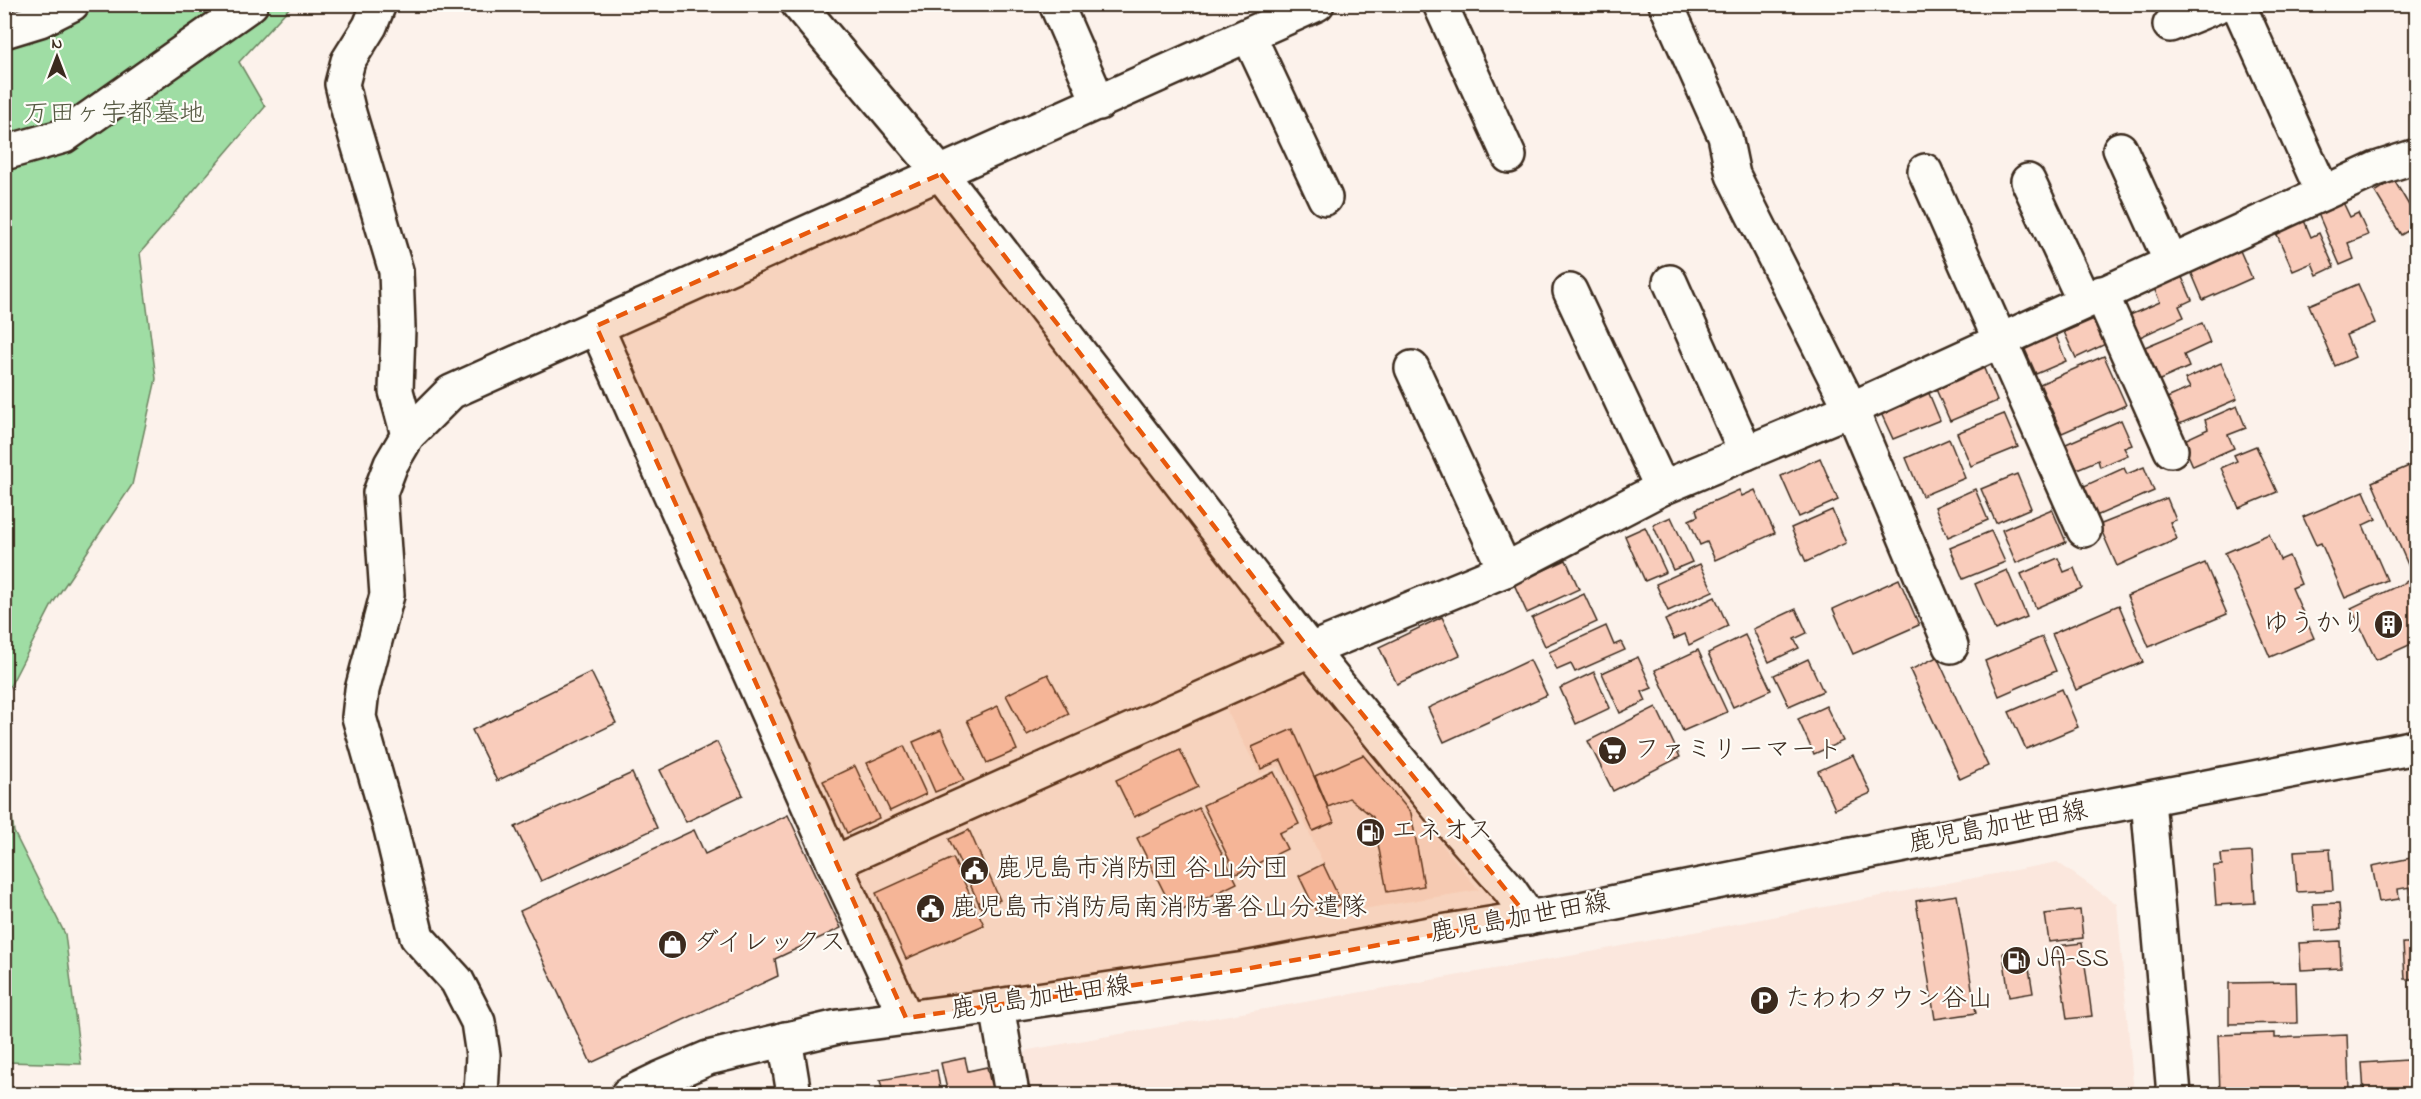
<svg xmlns="http://www.w3.org/2000/svg" width="2421" height="1099" font-family="'Indie Flower','Klee One',sans-serif">
<style>
.built{fill:#fbe7dd}
.green{fill:#9fdda4;stroke:#6d8461;stroke-width:1.5}
.building{fill:#f9ccbb;stroke:#3b2a1e;stroke-width:1.5}
.lines{fill:none;stroke-linecap:round;stroke-linejoin:round}
.minor-casing{stroke:#3b2a1e;stroke-width:38}
.major-casing{stroke:#3b2a1e;stroke-width:38}
.minor{stroke:#fdfcf7;stroke-width:33}
.major{stroke:#fdfcf7;stroke-width:33}
.marked{fill:#e8590c;fill-opacity:0.2;stroke:#e8590c;stroke-width:4.5;stroke-dasharray:12 8;stroke-linejoin:round}
.labels{text-anchor:middle;dominant-baseline:central;stroke-width:4.5;stroke-linejoin:round;paint-order:stroke}
.park-label{font-size:26px;fill:#545740;stroke:#fdfcf7}
.poi-label{font-size:26px;fill:#3b2a1e;stroke:#fdfcf7;text-anchor:start}
.street-label{font-size:26px;fill:#3b2a1e;stroke:#fdfcf7}
</style>
<rect width="100%" height="100%" fill="#fcf2eb"/>
<filter id="ink" filterUnits="userSpaceOnUse"><feTurbulence type="fractalNoise" baseFrequency=".0167" numOctaves="2"/><feDisplacementMap in="SourceGraphic" scale="12" xChannelSelector="R" yChannelSelector="G"/><feConvolveMatrix kernelMatrix="1 2 1 2 8 2 1 2 1" color-interpolation-filters="sRGB"/></filter>
<g filter="url(#ink)">
<g class="built">
<polygon points="1294,662 1479,890 1345,912 1279,766 1260,774 1219,696"/>
<polygon points="2057,862 2117,904 2134,1094 1025,1094 1019,1062 1028,1050 1575,955"/>
</g>
<g class="green">
<polygon points="5,5 292,5 239,62 265,107 140,253 156,379 132,485 53,603 5,696"/>
<polygon points="5,761 14,832 65,934 81,1064 5,1062"/>
</g>
<g class="building">
<polygon points="2394,180 2416,217 2416,226 2401,235 2375,192"/>
<polygon points="2341,198 2350,217 2358,213 2368,235 2348,243 2354,259 2340,265 2316,209"/>
<polygon points="2303,218 2311,237 2319,233 2334,267 2317,275 2312,263 2293,271 2275,230"/>
<polygon points="2238,246 2252,278 2203,300 2189,267"/>
<polygon points="2181,275 2192,300 2179,306 2184,317 2140,337 2130,315 2160,302 2154,288"/>
<polygon points="2358,284 2375,323 2346,335 2355,357 2335,366 2309,305"/>
<polygon points="2101,316 2112,341 2076,358 2064,332"/>
<polygon points="2202,323 2210,343 2184,355 2189,367 2160,380 2145,347"/>
<polygon points="2054,331 2066,361 2036,374 2023,345"/>
<polygon points="2104,356 2126,405 2062,433 2040,384"/>
<polygon points="2221,363 2237,399 2177,425 2165,399 2190,388 2185,379"/>
<polygon points="1983,366 1997,401 1950,421 1935,387"/>
<polygon points="1928,391 1940,420 1893,439 1880,411"/>
<polygon points="2237,406 2246,428 2228,435 2234,448 2193,466 2182,441 2208,429 2205,420"/>
<polygon points="2004,414 2018,447 1971,466 1957,433"/>
<polygon points="2121,420 2132,445 2124,448 2128,455 2100,467 2098,460 2077,469 2066,444"/>
<polygon points="1949,439 1965,478 1922,496 1906,458"/>
<polygon points="2256,446 2277,492 2239,508 2221,468 2237,461 2234,455"/>
<polygon points="1820,458 1838,500 1799,517 1781,476"/>
<polygon points="2416,463 2416,572 2412,574 2372,482"/>
<polygon points="2144,467 2154,491 2096,516 2082,487 2124,468 2127,474"/>
<polygon points="2017,474 2031,508 1996,523 1981,489"/>
<polygon points="1975,489 1988,520 1948,537 1935,507"/>
<polygon points="1739,490 1742,496 1755,490 1775,533 1715,560 1707,542 1700,545 1689,520 1698,516 1696,509"/>
<polygon points="2364,491 2376,519 2363,525 2387,580 2345,598 2321,543 2316,545 2303,517"/>
<polygon points="2167,498 2176,520 2170,522 2177,539 2117,566 2099,525"/>
<polygon points="2052,509 2066,542 2016,563 2002,530"/>
<polygon points="1832,510 1846,543 1806,562 1791,528"/>
<polygon points="1671,517 1692,562 1673,570 1653,525"/>
<polygon points="1645,527 1666,572 1645,581 1625,536"/>
<polygon points="1991,531 2005,562 1963,579 1950,548"/>
<polygon points="2269,534 2280,560 2289,556 2301,584 2292,588 2314,638 2270,657 2225,553"/>
<polygon points="2058,558 2064,572 2074,568 2082,588 2036,608 2021,574"/>
<polygon points="1566,560 1579,589 1527,613 1514,584"/>
<polygon points="2205,563 2227,614 2149,647 2127,596"/>
<polygon points="1700,564 1713,591 1668,611 1656,584"/>
<polygon points="2007,570 2027,617 1995,630 1975,584"/>
<polygon points="2416,577 2416,642 2376,660 2351,608"/>
<polygon points="1899,579 1919,625 1853,654 1833,609"/>
<polygon points="1584,594 1597,622 1545,646 1532,618"/>
<polygon points="1715,597 1728,626 1689,645 1685,634 1674,639 1665,620"/>
<polygon points="2119,605 2143,662 2076,690 2052,634"/>
<polygon points="1796,609 1807,633 1794,639 1799,648 1769,662 1753,629"/>
<polygon points="1442,617 1460,655 1397,684 1379,647"/>
<polygon points="1606,626 1614,645 1621,642 1625,650 1575,672 1571,664 1557,670 1549,652"/>
<polygon points="1745,635 1771,690 1733,707 1708,653"/>
<polygon points="2042,637 2056,671 1999,696 1985,661"/>
<polygon points="1698,650 1727,712 1683,731 1655,670"/>
<polygon points="1638,657 1652,688 1642,692 1646,701 1620,713 1602,673"/>
<polygon points="1937,657 1988,766 1960,779 1910,670"/>
<polygon points="1808,659 1823,691 1789,706 1774,675"/>
<polygon points="1530,660 1547,695 1444,742 1428,708"/>
<polygon points="591,672 616,723 497,781 472,730"/>
<polygon points="1594,672 1610,708 1576,724 1560,688"/>
<polygon points="1048,674 1069,714 1027,735 1006,695"/>
<polygon points="2062,689 2078,727 2026,749 2009,712"/>
<polygon points="998,706 1017,750 987,763 967,720"/>
<polygon points="1826,706 1843,741 1814,754 1798,719"/>
<polygon points="1656,707 1680,757 1613,791 1588,741"/>
<polygon points="1293,729 1334,822 1313,831 1281,760 1261,769 1252,747"/>
<polygon points="941,730 964,780 935,792 913,742"/>
<polygon points="717,742 743,795 686,822 660,770"/>
<polygon points="904,746 926,794 890,811 867,763"/>
<polygon points="1180,750 1198,787 1134,817 1116,780"/>
<polygon points="1363,755 1411,813 1424,886 1387,892 1373,817 1349,798 1328,807 1315,776"/>
<polygon points="1853,755 1871,793 1835,809 1818,771"/>
<polygon points="855,766 879,818 847,833 823,781"/>
<polygon points="1274,772 1299,824 1279,833 1287,849 1236,874 1203,805"/>
<polygon points="632,773 657,828 541,881 515,827"/>
<polygon points="1199,808 1237,883 1175,914 1137,838"/>
<polygon points="788,815 841,928 775,959 778,976 591,1063 520,911 694,830 705,854"/>
<polygon points="969,830 1000,900 981,908 949,839"/>
<polygon points="2330,849 2333,890 2297,892 2294,851"/>
<polygon points="2252,852 2255,903 2216,905 2213,866 2222,865 2221,854"/>
<polygon points="2416,857 2416,894 2411,895 2410,887 2398,889 2399,899 2379,902 2372,866"/>
<polygon points="953,858 984,925 906,959 876,893"/>
<polygon points="1323,864 1342,904 1318,915 1299,876"/>
<polygon points="1957,895 1976,1013 1935,1019 1916,901"/>
<polygon points="2339,903 2341,929 2315,931 2313,904"/>
<polygon points="2080,910 2083,938 2049,942 2045,914"/>
<polygon points="2340,941 2341,968 2301,970 2299,943"/>
<polygon points="2082,943 2092,1016 2067,1019 2057,946"/>
<polygon points="2403,943 2416,943 2416,979 2405,979"/>
<polygon points="2026,950 2033,993 2009,997 2003,953"/>
<polygon points="2296,982 2297,1023 2229,1024 2229,983"/>
<polygon points="2275,1033 2275,1038 2347,1035 2349,1089 2220,1094 2218,1035"/>
<polygon points="965,1058 968,1071 987,1067 993,1094 948,1094 941,1063"/>
<polygon points="2407,1060 2409,1091 2364,1093 2362,1063"/>
<polygon points="937,1070 941,1094 867,1094 867,1091 882,1088 880,1080"/>
</g>
<g class="lines">
<defs>
<g id="minor">
<polyline points="379,4 370,26 348,61 342,84 349,113 396,271 398,328 396,391 408,435"/>
<polyline points="798,4 941,174 1310,650 1450,822 1509,889 1529,918"/>
<polyline points="1056,4 1099,103"/>
<polyline points="1440,4 1509,156"/>
<polyline points="1666,4 1725,136 1733,175 1851,409 1951,646"/>
<polyline points="2238,4 2323,193"/>
<polyline points="2170,25 2222,4"/>
<polyline points="4,31 40,20 72,4"/>
<polyline points="1249,36 1325,198"/>
<polyline points="2120,149 2171,262"/>
<polyline points="4,153 64,136 251,4"/>
<polyline points="1925,171 2084,530"/>
<polyline points="2028,181 2084,301"/>
<polyline points="1670,282 1746,453"/>
<polyline points="1570,291 1662,488"/>
<polyline points="2101,293 2171,450"/>
<polyline points="596,326 834,863 906,1018"/>
<polyline points="1412,368 1505,570"/>
<polyline points="2148,800 2174,1094"/>
<polyline points="834,863 1310,650 1505,570 1662,488 1851,409 2376,169 2416,156"/>
<polyline points="997,1006 1012,1094"/>
<polyline points="785,1039 794,1094"/>
<polyline points="481,1094 483,1055 478,1022 457,981 417,937 391,829 359,717 362,690 387,595 380,493 391,464 408,435 451,392 1317,4"/>
</g>
<polyline id="major" points="628,1094 659,1079 708,1058 838,1027 997,1006 1245,969 1435,933 1581,909 1826,860 2416,747"/>
</defs>
<use href="#minor" class="minor-casing"/>
<use href="#major" class="major-casing"/>
<use href="#minor" class="minor"/>
<use href="#major" class="major"/>
</g>
</g>
<path class="marked" d="M941,174L1310,650L1529,918L1245,969L906,1018L596,326Z"/>
<defs>
<symbol id="building-disc" viewBox="-11 -11 22 22"><circle r="9.5" fill="#3b2a1e" stroke="#fdfcf7"/><path d="M-4-6H4V6H1V3H-1V6H-4ZM-2.5-4.3h1.7v1.8h-1.7ZM.8-4.3h1.7v1.8H.8ZM-2.5-1h1.7V.8h-1.7ZM.8-1h1.7V.8H.8Z" fill="#fff"/></symbol>
<symbol id="supermarket-disc" viewBox="-11 -11 22 22"><circle r="9.5" fill="#3b2a1e" stroke="#fdfcf7"/><path d="M-6-5.5h2.5l.6 2H6L4.5 2H-2.5L-4.4-4H-6ZM-1.5 3.2a1.3 1.3 0 1 0 .1 0ZM3 3.2a1.3 1.3 0 1 0 .1 0Z" fill="#fff"/></symbol>
<symbol id="fuel-disc" viewBox="-11 -11 22 22"><circle r="9.5" fill="#3b2a1e" stroke="#fdfcf7"/><path d="M-5.5-6h7V0h2V4h1.3V-2.5L3-4.5l.8-.8L6-3V5H2.5V1h-1V6h-7ZM-4.2-4.7v3.2H.2V-4.7Z" fill="#fff"/></symbol>
<symbol id="civic-disc" viewBox="-11 -11 22 22"><circle r="9.5" fill="#3b2a1e" stroke="#fdfcf7"/><path d="M-.6-6.5H3V-4.5H.6V-3L4-1V1h2V6H-6V1h2V-1L-.6-3ZM-1.2 2.5V6h2.4V2.5Z" fill="#fff"/></symbol>
<symbol id="shop-disc" viewBox="-11 -11 22 22"><circle r="9.5" fill="#3b2a1e" stroke="#fdfcf7"/><path d="M-5-2.5h2.3a2.7 3.5 0 0 1 5.4 0H5L5.5 6h-11ZM-1.5-2.5h3a1.5 2.3 0 0 0-3 0Z" fill="#fff"/></symbol>
<symbol id="parking-disc" viewBox="-11 -11 22 22"><circle r="9.5" fill="#3b2a1e" stroke="#fdfcf7"/><path d="M-3.5-5.5H1a3.5 3.5 0 0 1 0 7H-1V5.5H-3.5ZM-1-3.4V-.6H.8a1.4 1.4 0 0 0 0-2.8Z" fill="#fff"/></symbol>
</defs>
<g fill-rule="evenodd">
<use href="#building-disc" x="2372" y="608" width="33" height="33"/>
<use href="#supermarket-disc" x="1596" y="734" width="33" height="33"/>
<use href="#fuel-disc" x="1354" y="816" width="33" height="33"/>
<use href="#civic-disc" x="958" y="854" width="33" height="33"/>
<use href="#civic-disc" x="914" y="892" width="33" height="33"/>
<use href="#shop-disc" x="656" y="928" width="33" height="33"/>
<use href="#fuel-disc" x="2000" y="944" width="33" height="33"/>
<use href="#parking-disc" x="1748" y="984" width="33" height="33"/>
</g>
<g class="labels">
<g class="park-label">
<text x="114" y="115">万田ヶ宇都墓地</text>
</g>
<g class="poi-label">
<text x="2367" y="625" text-anchor="end">ゆうかり</text>
<text x="1634" y="751">ファミリーマート</text>
<text x="1391" y="832">エネオス</text>
<text x="996" y="870">鹿児島市消防団 谷山分団</text>
<text x="951" y="909">鹿児島市消防局南消防署谷山分遣隊</text>
<text x="693" y="944">ダイレックス</text>
<text x="2037" y="960">JA-SS</text>
<text x="1785" y="1000">たわわタウン谷山</text>
</g>
<g class="street-label">
<text transform="translate(1998 828) rotate(-11)">鹿児島加世田線</text>
<text transform="translate(1520 919) rotate(-10)">鹿児島加世田線</text>
<text transform="translate(1041 999) rotate(-8)">鹿児島加世田線</text>
</g>
</g>
<rect width="2421" height="1099" fill="none" stroke="#fdfcf7" stroke-width="24"/>
<rect x="12" y="12" width="2397" height="1075" fill="none" stroke="#3b2a1e" stroke-width="2" filter="url(#ink)"/>
<g transform="translate(57 57)" stroke="#fdfcf7" stroke-width="4.5" paint-order="stroke">
<path d="M0-4.5L10 22L0 15L-10 22Z" fill="#3b2a1e"/>
<text y="-9" font-size="16" font-weight="bold" text-anchor="middle" fill="#3b2a1e">N</text>
</g>
</svg>
